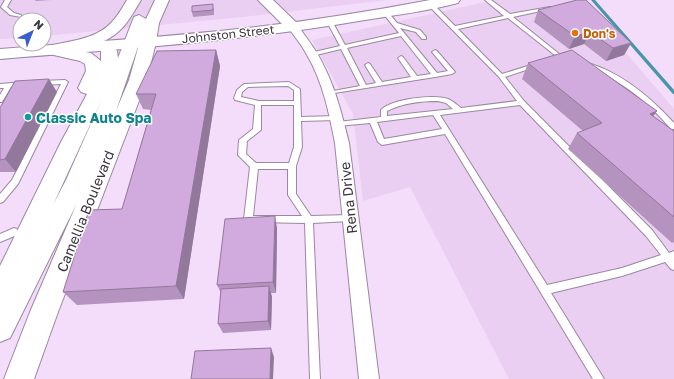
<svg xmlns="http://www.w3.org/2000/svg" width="674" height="379" font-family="'Golos Text',sans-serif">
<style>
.built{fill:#eacff3}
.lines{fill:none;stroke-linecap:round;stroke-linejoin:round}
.stream{fill:#4795a9;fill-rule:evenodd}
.lane-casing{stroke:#9b87a2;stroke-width:2}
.street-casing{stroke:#9b87a2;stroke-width:2}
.secondary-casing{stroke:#9b87a2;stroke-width:2}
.primary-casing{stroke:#9b87a2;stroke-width:2}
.lane{fill:#fff;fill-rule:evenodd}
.street{fill:#fff;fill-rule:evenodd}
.secondary{fill:#fff;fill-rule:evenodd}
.primary{fill:#fff;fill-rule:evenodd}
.wall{fill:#b493bf}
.shaded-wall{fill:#92789b}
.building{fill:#d1abde;stroke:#92789b}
.food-dot{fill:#e8710a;stroke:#fff;stroke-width:1.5}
.culture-dot{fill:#0f9aa8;stroke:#fff;stroke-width:1.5}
.labels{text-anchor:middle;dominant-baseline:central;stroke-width:3;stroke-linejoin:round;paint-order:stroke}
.far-food-label{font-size:12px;font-weight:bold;fill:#c56008;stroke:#fff;text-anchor:start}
.far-street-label{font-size:12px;fill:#3d3440;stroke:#fff}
.culture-label{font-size:14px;font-weight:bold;fill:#0d838f;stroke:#fff;text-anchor:start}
.street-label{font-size:14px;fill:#3d3440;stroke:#fff}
</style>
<rect width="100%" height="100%" fill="#f3ddfa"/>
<g class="built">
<polygon points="0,0 387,0 243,17 44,36 44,20 20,20 20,38 0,39"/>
<polygon points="495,0 581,0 674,109 674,379 509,379 410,187 363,201 353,114 312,40"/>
</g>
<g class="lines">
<polygon class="stream" points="591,0 595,0 674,90 674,94 673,94"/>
<defs>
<g id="lane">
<polygon points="5,0 11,0 7,7 14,13 21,15 21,17 10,15 2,8 1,7"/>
<path d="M485,0H491L510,14L550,7V9L513,17L563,57L554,61L551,59L556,56L508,18L458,29L502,74L534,64H538V66L505,77L524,101L652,230L669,253L674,251V270L671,269L665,262L622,276L551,293L604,379H593L445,134L382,145L378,142L370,123L338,126L334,124L338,122L381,117V110C392,99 433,94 448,99C453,101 457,105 461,108L517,101L499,77L427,4L432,3L455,26L504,16ZM438,101L446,103L453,109L387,116V111C403,103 421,101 438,101ZM520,105L646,236L661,255L622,268L547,285L440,115ZM433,115L442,129L384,139L377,122Z"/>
<path d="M385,10L387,11L397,23L420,30L426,37V39H422L416,32L400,28L437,73L448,71L432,52L435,50L437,51L455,72L452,74L435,77L328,94V92L360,86L341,49L312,56L309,54L310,53L340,46L327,22L332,21L345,45L399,33L382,12ZM401,36L431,74L417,76L403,57L401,56L398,58L411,77L382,82L370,64L368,63L365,65L376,83L366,85L347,48Z"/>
<path d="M588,63C622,73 650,97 674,123V129H671C646,100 622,81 586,66L585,65Z"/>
<polygon points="65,80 68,82 18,184 3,202 0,203 0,194 12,180 61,84 41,85 38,83 41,81"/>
<polygon points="24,82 26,83 26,85 11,87 2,102 0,102 0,95 4,88 0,88 0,84"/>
<path d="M289,82L300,89L301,117L337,116L340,118L337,120L301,121L302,147L296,166V194L311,216L350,215L353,216L354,218L353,220L350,221L313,223L320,379H310L305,223L248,222L245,221L244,219L250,167L238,155L239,140L253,129L255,105L235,100L234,98L237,90L244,84ZM288,86L294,90V101H259L241,97L242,92L248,87ZM261,105H294V147L289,163H256L246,154L247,141L261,130ZM258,169H288V195L302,216H253Z"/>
<polygon points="14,228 17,229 18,232 17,235 0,242 0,234"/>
</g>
<path id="street" d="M293,24C299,25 302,32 306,37C330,68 340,105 349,143L379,379H359L335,143C329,113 323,82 307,55C302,45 294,36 288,27Z"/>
<g id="secondary">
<path d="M127,0H141C130,18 123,33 102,42L111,43L117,51L118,58L134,17L139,15L146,19L155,0H169L159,23L156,42L147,80L58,312L34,379H4L30,312L77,203L10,338L0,342V266L61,142L87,94L81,92L78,88L86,71L85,64L80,61L45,53L43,50L45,47C67,41 95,40 111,23C118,16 122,8 127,0ZM140,41L129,80L116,111ZM99,43L97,46L101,51V61L91,53L74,50ZM102,99L66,180L53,205Z"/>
<polygon points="258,0 273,0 301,27 298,30 293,32 288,30"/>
</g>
<path id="primary" d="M430,0H460L458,3C428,11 396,15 365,20C245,41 122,49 0,59V49C85,42 171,37 256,27C315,20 372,11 430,0Z"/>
</defs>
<use href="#lane" class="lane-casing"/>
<use href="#street" class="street-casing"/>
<use href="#secondary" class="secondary-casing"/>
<use href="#primary" class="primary-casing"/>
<use href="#lane" class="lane"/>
<use href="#street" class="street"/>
<use href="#secondary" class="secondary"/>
<use href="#primary" class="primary"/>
</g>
<g class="wall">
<polygon points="35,0 51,0 36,1"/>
<polygon points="214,8 214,15 193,17 192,12"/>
<polygon points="538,10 631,43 624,55 606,61 584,44 569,49 534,22"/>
<polygon points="216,50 220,66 184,299 77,305 63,292 122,209 151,110 143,109 136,94"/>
<polygon points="528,63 657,111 653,116 674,131 674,242 672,243 568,149 577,133 583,131 522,79"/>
<polygon points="57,92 16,172 0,172 0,108"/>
<polygon points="277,228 276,293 271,293 272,297 271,330 223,333 218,324 221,293 217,285"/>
</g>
<g class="shaded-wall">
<polygon points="590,32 584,44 569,49 575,36"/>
<polygon points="631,43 624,55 606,61 613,48"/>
<polygon points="216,50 220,66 184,299 176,286"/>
<polygon points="49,79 57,92 16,172 5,159"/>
<polygon points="657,111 645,127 650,114"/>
<polygon points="275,216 277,228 276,293 273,282"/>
<polygon points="269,286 272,297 271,330 268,321"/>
<polygon points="271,348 274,357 273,379 270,379"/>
</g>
<g class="building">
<polygon points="577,0 586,0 631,43 613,48 590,32 575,36 538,10"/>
<polygon points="213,4 213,10 192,12 192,6"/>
<polygon points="216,50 176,286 63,292 89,210 122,209 156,94 136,94 157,51"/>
<polygon points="572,50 657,111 650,114 674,131 674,217 577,133 602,123 528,63"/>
<polygon points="49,79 5,159 0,160 0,108 15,81"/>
<polygon points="275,216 273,282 217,285 225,219"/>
<polygon points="269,286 268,321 218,324 221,289"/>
<polygon points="271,348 270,379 191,379 195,351"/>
</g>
<circle class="food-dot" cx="575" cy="33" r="4"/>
<circle class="culture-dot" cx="28" cy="117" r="4"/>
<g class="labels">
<g class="far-food-label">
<text x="583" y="33">Don's</text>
</g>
<g class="far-street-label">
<text transform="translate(228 34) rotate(-6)">Johnston Street</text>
</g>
<g class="culture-label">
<text x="36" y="117">Classic Auto Spa</text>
</g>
<g class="street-label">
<text transform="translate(348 198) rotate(-96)">Rena Drive</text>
<text transform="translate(85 211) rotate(-68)">Camellia Boulevard</text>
</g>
</g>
<g transform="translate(32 32) rotate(43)"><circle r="19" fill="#ffffff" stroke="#b1aeb3"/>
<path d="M0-3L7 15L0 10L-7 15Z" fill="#375ece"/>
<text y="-6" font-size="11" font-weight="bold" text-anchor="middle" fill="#3d3440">N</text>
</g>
</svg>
